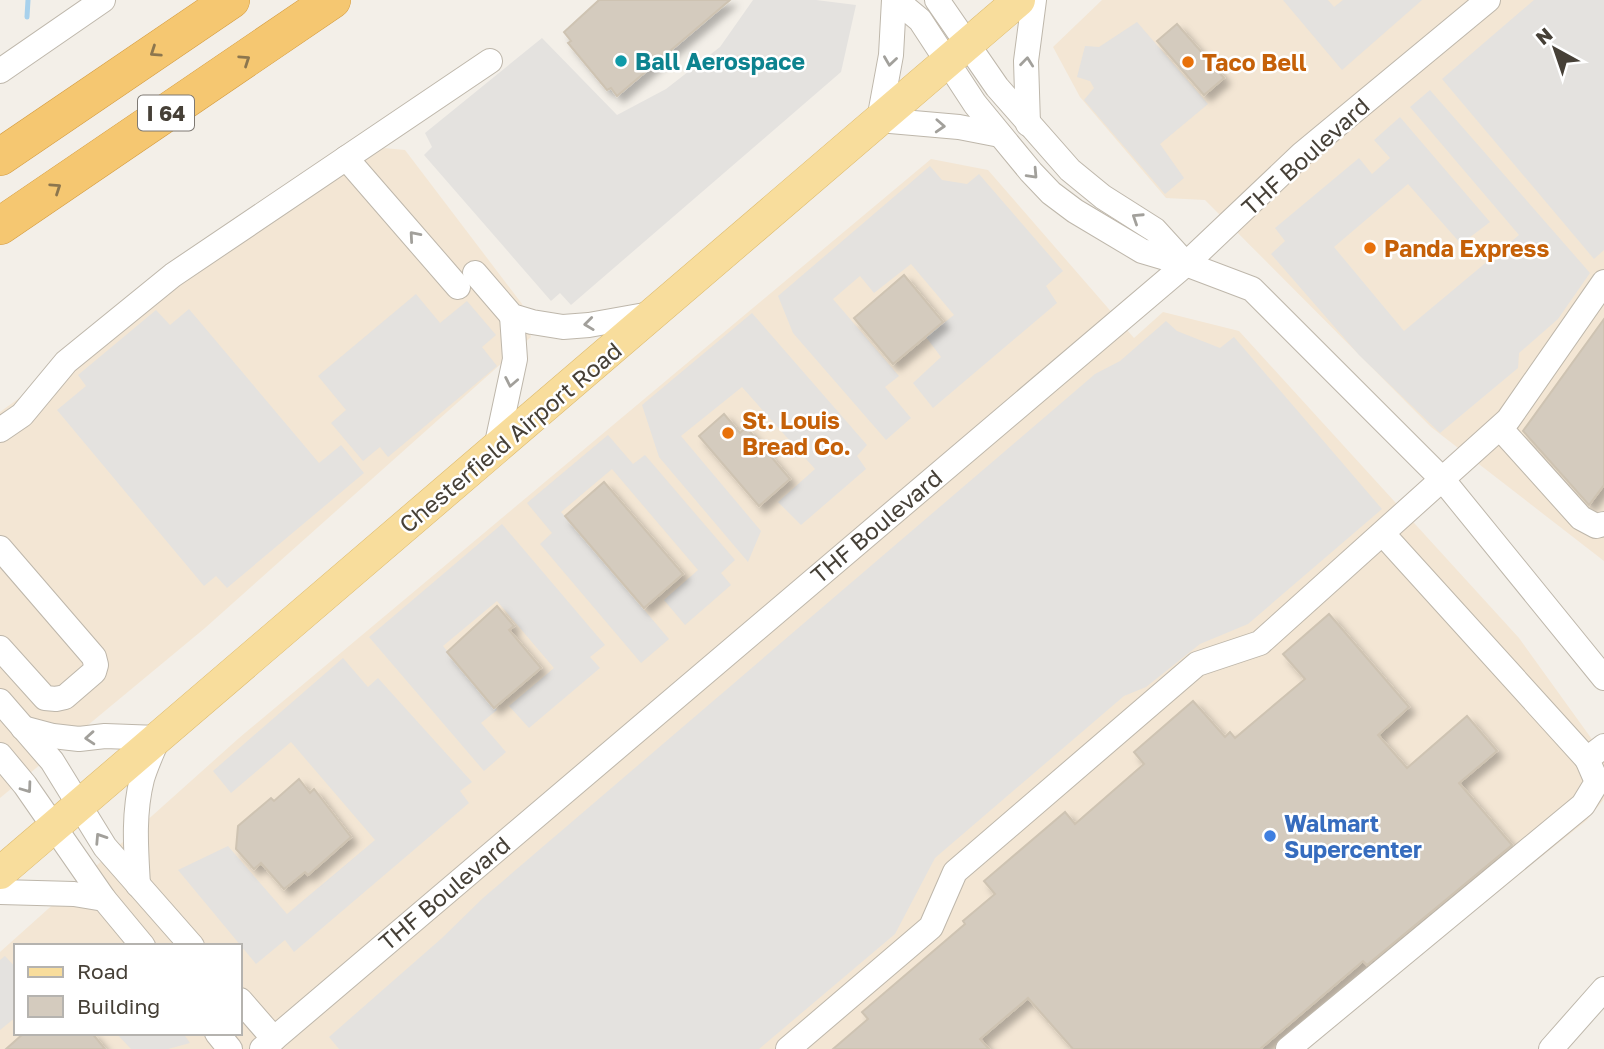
<svg xmlns="http://www.w3.org/2000/svg" width="1604" height="1049" font-family="'Golos Text',sans-serif">
<style>
.commercial{fill:#f3e6d4;fill-rule:evenodd}
.parking{fill:#e4e2df}
.lines{fill:none;stroke-linecap:round;stroke-linejoin:round}
.stream{stroke:#a8d1ec;stroke-width:5}
.building{fill:#d4cbbe;stroke:#cec3b2;stroke-width:2;filter:url(#shadow)}
.minor-casing{stroke:#beb7ab;stroke-width:26}
.major-casing{stroke:#dcb96c;stroke-width:33}
.highway-casing{stroke:#d49c41;stroke-width:38}
.minor{stroke:#fff;stroke-width:24}
.major{stroke:#f8dd9c;stroke-width:32}
.highway{stroke:#f5c771;stroke-width:37}
.oneway{stroke:#8c764e}
.oneway2{stroke:#a2a09b}
.culture-dot{fill:#0f9aa8;stroke:#fff;stroke-width:2.5}
.food-dot{fill:#e8710a;stroke:#fff;stroke-width:2.5}
.shop-dot{fill:#3f7fe0;stroke:#fff;stroke-width:2.5}
.labels{text-anchor:middle;dominant-baseline:central;stroke-width:5;stroke-linejoin:round;paint-order:stroke}
.shield{fill:#fff;stroke:#7e7973;stroke-width:2}
.shield-label{font-size:21px;font-weight:bold;fill:#464037}
.culture-label{font-size:23px;font-weight:bold;fill:#0d838f;stroke:#fff;text-anchor:start}
.food-label{font-size:23px;font-weight:bold;fill:#c56008;stroke:#fff;text-anchor:start}
.street-label{font-size:23px;fill:#464037;stroke:#fff}
.shop-label{font-size:23px;font-weight:bold;fill:#366cbe;stroke:#fff;text-anchor:start}
</style>
<defs>
<filter id="shadow"><feDropShadow dx="6" dy="6" stdDeviation="3.5" flood-color="#0004"/></filter>
</defs>
<rect width="100%" height="100%" fill="#f3efe8"/>
<g class="commercial">
<polygon points="1102,0 1604,0 1604,561 1431,427 1205,200 1166,198 1080,97 1053,47"/>
<polygon points="384,148 405,150 522,304 531,337 205,628 0,798 0,412 138,312"/>
<path d="M931,159L988,170L1134,338L1163,312L1239,331L1519,638L1604,756V799L1587,820L1302,1049H0V952L239,738ZM16,946H240V1033H16Z"/>
</g>
<g class="parking">
<polygon points="753,0 816,0 856,5 841,72 571,305 560,293 551,301 424,155 432,147 425,133 542,38 617,115 666,89 720,47"/>
<polygon points="1283,0 1328,0 1334,7 1343,0 1422,0 1342,70"/>
<polygon points="1534,0 1604,0 1604,250 1594,259 1442,79"/>
<polygon points="1137,22 1208,104 1160,144 1184,178 1165,194 1084,100 1094,88 1090,81 1077,77 1085,46 1099,47"/>
<polygon points="1430,90 1590,273 1558,319 1519,353 1518,368 1440,433 1359,355 1271,254 1285,241 1275,228 1359,158 1372,174 1390,158 1374,140 1400,117 1490,222 1461,244 1408,184 1334,247 1404,331 1519,235 1410,107"/>
<polygon points="930,166 942,180 967,184 979,174 1063,271 1046,286 1057,303 933,408 913,383 941,357 926,337 954,315 911,264 874,293 860,276 833,299 899,376 885,387 911,418 886,440 793,333 778,296"/>
<polygon points="416,294 440,323 467,301 496,335 482,347 497,366 388,457 380,447 363,461 331,423 346,410 318,376"/>
<polygon points="189,309 319,463 341,445 364,473 227,588 216,576 204,586 57,410 86,386 78,375 156,310 170,325"/>
<polygon points="752,313 867,445 857,456 866,469 801,525 778,502 815,469 742,387 681,436 761,531 748,562 659,457 642,405"/>
<polygon points="1166,321 1177,331 1220,348 1234,337 1382,509 1248,624 1200,644 1146,687 1124,696 935,858 895,934 759,1049 339,1049 329,1037 442,938 483,898 1095,374 1120,361"/>
<polygon points="608,435 633,464 645,455 735,560 721,573 731,585 685,625 664,600 698,570 612,469 561,512 669,639 641,663 540,544 552,533 527,503"/>
<polygon points="502,524 605,645 590,657 600,668 529,728 509,706 554,668 497,601 443,646 497,710 481,723 506,752 484,771 369,637"/>
<polygon points="343,658 368,687 378,678 472,782 460,791 469,803 294,952 285,940 256,964 178,870 228,846 287,914 375,840 291,742 231,793 213,771"/>
<polygon points="5,956 16,968 16,1017 0,1030 0,960"/>
<polygon points="116,1033 183,1033 190,1043 168,1049 131,1049"/>
</g>
<g class="lines">
<polyline class="stream" points="27,17 28,0"/>
</g>
<g class="building">
<polygon points="599,0 730,0 617,96 611,88 607,90 568,43 571,41 564,32"/>
<polygon points="1177,24 1224,78 1204,95 1157,41"/>
<polygon points="904,275 943,322 893,364 854,318"/>
<polygon points="1604,319 1604,485 1589,505 1523,431"/>
<polygon points="724,414 740,433 746,427 790,479 759,506 699,436"/>
<polygon points="604,482 683,574 644,608 565,516"/>
<polygon points="497,606 514,626 509,630 541,668 494,708 447,652"/>
<polygon points="1329,614 1409,707 1378,735 1407,768 1467,716 1497,751 1459,783 1512,845 1367,965 1363,961 1260,1049 1073,1049 1028,998 980,1039 989,1049 833,1049 868,1019 862,1012 965,924 963,921 995,894 984,881 1065,812 1075,824 1144,764 1134,752 1193,701 1225,737 1230,732 1235,738 1305,679 1283,654"/>
<polygon points="299,779 310,793 314,789 351,837 308,875 305,872 284,889 261,863 254,869 236,849 238,826 271,798 274,801"/>
<polygon points="24,1033 92,1033 105,1049 6,1049"/>
</g>
<g class="lines">
<defs>
<g id="minor">
<polyline points="894,0 891,55 879,120 959,127 1000,135"/>
<polyline points="896,0 920,20 975,104 1031,172 1051,193 1075,211 1142,251 1186,264 1252,289 1443,480 1604,678"/>
<polyline points="937,0 997,87 1070,170 1103,197 1155,230 1186,264"/>
<polyline points="0,71 103,0"/>
<polyline points="1028,124 1026,61 1034,0"/>
<polyline points="346,158 458,287"/>
<polyline points="475,273 512,316 532,322 563,327 589,325 656,313"/>
<polyline points="1500,428 1581,518 1596,526 1604,524"/>
<polyline points="0,430 22,415 66,362 173,275 490,61"/>
<polyline points="496,448 515,359 512,316"/>
<polyline points="1383,534 1587,759"/>
<polyline points="0,548 94,657 96,665 94,672 65,697 56,699 45,698 0,648"/>
<polyline points="0,701 52,761 105,847 192,946"/>
<path d="M23,728L53,736L79,739L105,736L158,738C153,751 146,765 142,779C133,814 136,850 138,885"/>
<polyline points="0,755 25,785 104,899 143,946"/>
<polyline points="0,892 74,894 104,899"/>
<polyline points="240,1000 274,1039"/>
<polyline points="217,1033 230,1049"/>
<polyline points="262,1049 1186,264 1302,154 1488,0"/>
<polyline points="788,1049 931,927 955,872 1197,664 1260,643 1508,420 1604,282"/>
<polyline points="1288,1049 1583,805 1597,782 1587,759 1604,746"/>
<polyline points="1551,1049 1604,989"/>
</g>
<polyline id="major" points="0,873 1019,0"/>
<g id="highway">
<polyline points="0,157 231,0"/>
<polyline points="0,226 332,0"/>
</g>
</defs>
<use href="#minor" class="minor-casing"/>
<use href="#major" class="major-casing"/>
<use href="#highway" class="highway-casing"/>
<use href="#minor" class="minor"/>
<use href="#major" class="major"/>
<use href="#highway" class="highway"/>
</g>
<defs><path id="oneway-chevron" d="M-2-3.5L2.5 0L-2 3.5" fill="none" stroke-width="1.6" stroke-linecap="round" stroke-linejoin="round" transform="scale(1.75)"/></defs>
<g class="oneway">
<use href="#oneway-chevron" transform="translate(155 52) rotate(146)"/>
<use href="#oneway-chevron" transform="translate(245 60) rotate(-34)"/>
<use href="#oneway-chevron" transform="translate(56 188) rotate(-34)"/>
</g>
<g class="oneway2">
<use href="#oneway-chevron" transform="translate(890 61) rotate(98)"/>
<use href="#oneway-chevron" transform="translate(1027 62) rotate(-84)"/>
<use href="#oneway-chevron" transform="translate(940 126) rotate(3)"/>
<use href="#oneway-chevron" transform="translate(1033 174) rotate(47)"/>
<use href="#oneway-chevron" transform="translate(1137 218) rotate(-147)"/>
<use href="#oneway-chevron" transform="translate(414 236) rotate(-131)"/>
<use href="#oneway-chevron" transform="translate(589 324) rotate(173)"/>
<use href="#oneway-chevron" transform="translate(511 382) rotate(101)"/>
<use href="#oneway-chevron" transform="translate(90 738) rotate(176)"/>
<use href="#oneway-chevron" transform="translate(27 788) rotate(54)"/>
<use href="#oneway-chevron" transform="translate(100 838) rotate(-123)"/>
</g>
<circle class="culture-dot" cx="621" cy="61" r="7"/>
<g class="food-dot">
<circle cx="1188" cy="62" r="7"/>
<circle cx="1370" cy="248" r="7"/>
<circle cx="728" cy="433" r="7"/>
</g>
<circle class="shop-dot" cx="1270" cy="836" r="7"/>
<g class="labels">
<rect class="shield" x="138" y="95.5" width="56" height="35" rx="5"/>
<g class="shield-label">
<text x="166" y="113">I 64</text>
</g>
<g class="culture-label">
<text x="635" y="61">Ball Aerospace</text>
</g>
<g class="food-label">
<text x="1202" y="62">Taco Bell</text>
<text x="1384" y="248">Panda Express</text>
<text x="742" y="420">St. Louis<tspan x="742" dy="26">Bread Co.</tspan></text>
</g>
<g class="street-label">
<text transform="translate(1305 156) rotate(-42)">THF Boulevard</text>
<text transform="translate(510 437) rotate(-40)">Chesterfield Airport Road</text>
<text transform="translate(876 526) rotate(-40)">THF Boulevard</text>
<text transform="translate(444 893) rotate(-40)">THF Boulevard</text>
</g>
<g class="shop-label">
<text x="1284" y="823">Walmart<tspan x="1284" dy="26">Supercenter</tspan></text>
</g>
</g>
<rect x="14" y="944" width="228" height="91" fill="#ffffff" stroke="#b5b3af" stroke-width="2"/>
<rect x="28" y="967" width="35" height="10" fill="#f8dd9c" stroke="#b5b3af" stroke-width="2"/>
<text x="77" y="979" font-size="21" fill="#464037">Road</text>
<rect x="28" y="996" width="35" height="21" fill="#d4cbbe" stroke="#b5b3af" stroke-width="2"/>
<text x="77" y="1014" font-size="21" fill="#464037">Building</text>
<g transform="translate(1555 49) rotate(320)" stroke="#ffffff" stroke-width="5" paint-order="stroke">
<path d="M0-5L12 26L0 18L-12 26Z" fill="#464037"/>
<text y="-10" font-size="19" font-weight="bold" text-anchor="middle" fill="#464037">N</text>
</g>
</svg>
